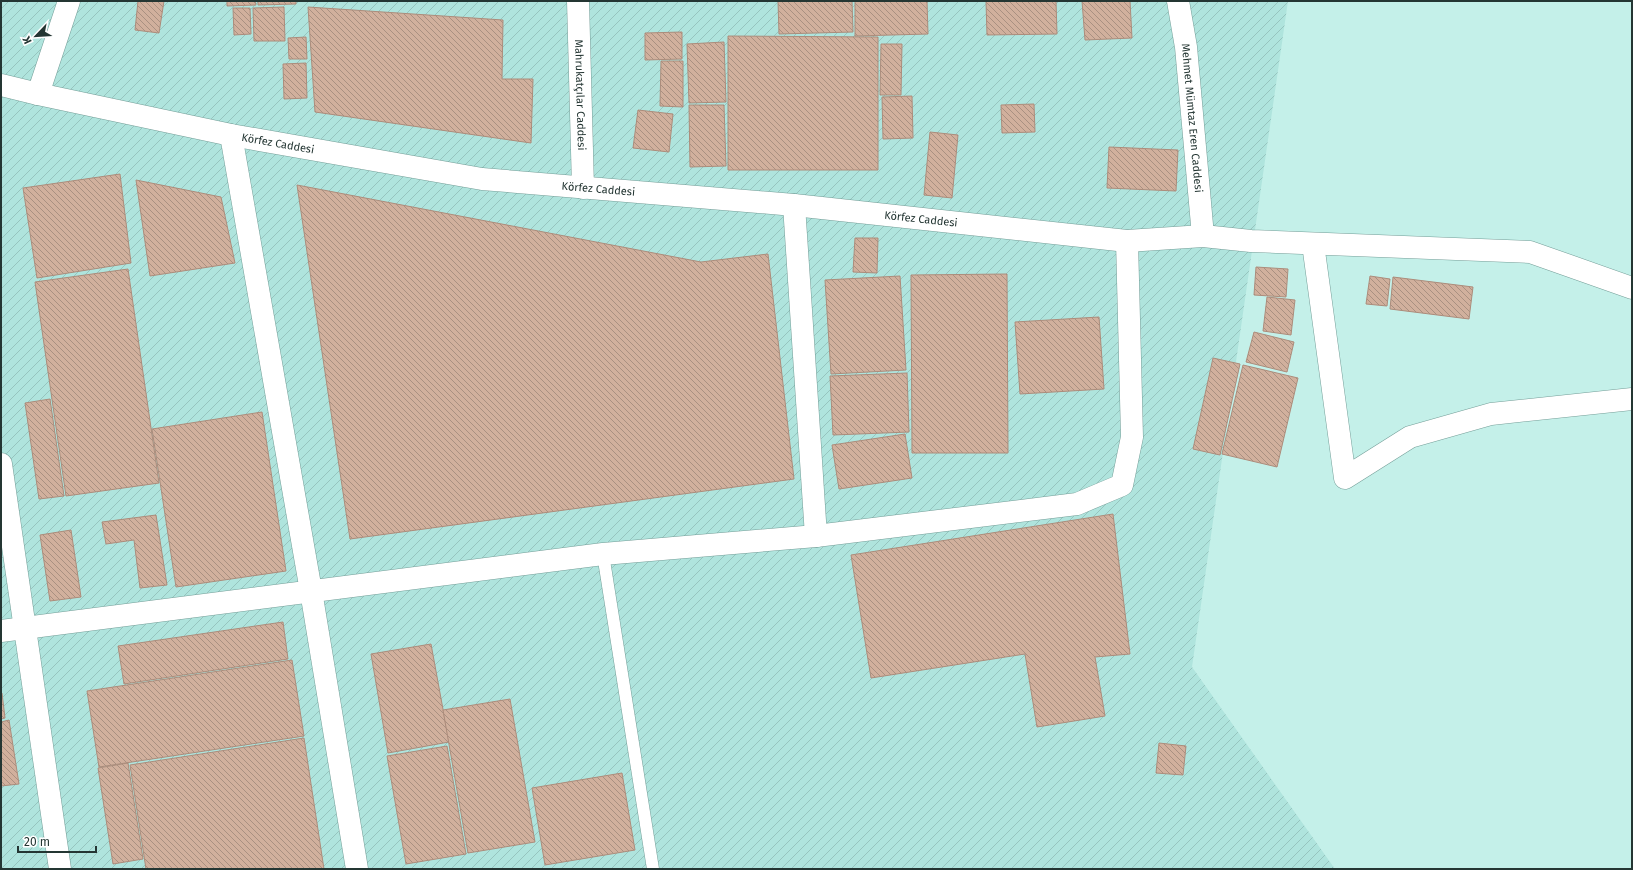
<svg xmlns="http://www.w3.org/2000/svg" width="1633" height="870" font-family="'Fira Sans',sans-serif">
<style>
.industrial{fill:url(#industrial-furrows)}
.building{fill:url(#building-back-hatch);stroke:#ac8c7b}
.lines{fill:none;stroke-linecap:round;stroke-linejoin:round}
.lane-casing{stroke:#749e98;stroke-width:13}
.street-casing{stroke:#749e98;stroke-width:23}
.secondary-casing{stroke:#749e98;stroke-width:23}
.lane{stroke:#fff;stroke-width:12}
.street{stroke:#fff;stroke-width:22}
.secondary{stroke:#fff;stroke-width:22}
.labels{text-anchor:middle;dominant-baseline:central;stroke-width:3;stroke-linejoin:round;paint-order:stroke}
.street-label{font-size:11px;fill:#243633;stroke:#fff}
</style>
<defs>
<pattern id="industrial-furrows" width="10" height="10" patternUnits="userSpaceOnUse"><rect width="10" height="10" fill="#afe4dd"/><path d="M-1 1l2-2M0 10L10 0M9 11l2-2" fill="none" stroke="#96c4be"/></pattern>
<pattern id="building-back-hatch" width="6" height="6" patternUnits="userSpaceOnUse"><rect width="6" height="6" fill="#d1b09d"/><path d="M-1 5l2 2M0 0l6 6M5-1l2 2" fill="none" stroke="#a99081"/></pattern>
</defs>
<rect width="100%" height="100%" fill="#c4f0e9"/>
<polygon class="industrial" points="1,1 1288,1 1192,667 1335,869 1,869"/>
<g class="building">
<polygon points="138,1 164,1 159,33 135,30"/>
<polygon points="227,1 255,1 256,5 227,6"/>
<polygon points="258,1 296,1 296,4 258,5"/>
<polygon points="778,1 852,1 853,32 779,34"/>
<polygon points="855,1 927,1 928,34 855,36"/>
<polygon points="986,1 1056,1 1057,34 987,35"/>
<polygon points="1082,1 1130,1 1132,38 1085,40"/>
<polygon points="284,7 285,41 254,41 253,8"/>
<polygon points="308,7 503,20 502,79 533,79 531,143 315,112"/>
<polygon points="233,8 250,8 251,34 234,35"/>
<polygon points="682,32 682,59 645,60 645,33"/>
<polygon points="728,36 878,37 878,170 728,170"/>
<polygon points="306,37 307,59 289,59 288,38"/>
<polygon points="724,42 726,102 689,103 687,44"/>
<polygon points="881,44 902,44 901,95 880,95"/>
<polygon points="661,61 683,61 683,107 660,106"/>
<polygon points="306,63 307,98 284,99 283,64"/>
<polygon points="912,96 913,138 883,139 882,97"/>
<polygon points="1034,104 1035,132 1002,133 1001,105"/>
<polygon points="689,105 724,105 726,166 690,167"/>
<polygon points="638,110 673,114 669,152 633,148"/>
<polygon points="930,132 958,135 952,198 924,195"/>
<polygon points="1109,147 1178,150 1176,191 1107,188"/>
<polygon points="120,174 131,263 37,278 23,188"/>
<polygon points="136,180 221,197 235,263 150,276"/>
<polygon points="297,185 701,262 768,254 794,479 350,539"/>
<polygon points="855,238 878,238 877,273 853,272"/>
<polygon points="1256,267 1288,269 1286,297 1254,295"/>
<polygon points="128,269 159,483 66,496 35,282"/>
<polygon points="1007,274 1008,453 912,453 911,275"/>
<polygon points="900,276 906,370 831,374 825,280"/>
<polygon points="1370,276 1390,279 1387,306 1366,304"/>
<polygon points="1393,277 1473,287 1469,319 1390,309"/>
<polygon points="1267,297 1295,300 1291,335 1263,331"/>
<polygon points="1099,317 1104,389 1020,394 1015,322"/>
<polygon points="1254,332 1294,342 1287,372 1246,362"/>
<polygon points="1213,358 1240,364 1220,455 1193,449"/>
<polygon points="1243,365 1298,378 1277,467 1222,454"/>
<polygon points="907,373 909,432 833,435 830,376"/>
<polygon points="50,399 64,496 39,499 25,403"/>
<polygon points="262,412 286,571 176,587 152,429"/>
<polygon points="905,434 912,478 839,489 832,445"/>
<polygon points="1113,514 1130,654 1095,657 1105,716 1037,727 1025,654 871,678 851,555"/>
<polygon points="156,515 167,585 140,588 134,540 106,544 102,522"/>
<polygon points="71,530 81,597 50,601 40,535"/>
<polygon points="283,622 288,659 124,684 118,646"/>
<polygon points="431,644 449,742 388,753 371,654"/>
<polygon points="292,660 304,736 99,767 87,691"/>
<polygon points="1,693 2,693 5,718 1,719"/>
<polygon points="510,699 535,842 468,853 443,710"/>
<polygon points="9,720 19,784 1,786 1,722"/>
<polygon points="304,738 324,869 146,869 130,765"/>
<polygon points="1159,743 1186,746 1183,775 1156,773"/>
<polygon points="447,746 466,854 406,864 387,756"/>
<polygon points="128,763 143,859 113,864 98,768"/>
<polygon points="622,773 635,850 545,865 532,788"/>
</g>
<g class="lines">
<defs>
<polyline id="lane" points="603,554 653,869"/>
<g id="street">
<path id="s1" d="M1178,1L1186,47L1203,236"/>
<path id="s2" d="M1,85L38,94L231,135L482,179L794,205L1127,241L1203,236L1251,241L1530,252L1632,288"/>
<polyline points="38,94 69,1"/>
<polyline points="231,135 311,591 357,869"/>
<polyline points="794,205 816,536"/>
<polyline points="1313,244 1345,478 1410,437 1491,414 1632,399"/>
<polyline points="1,464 60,869"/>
<polyline points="1,631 603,554 816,536 1077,504 1122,485 1132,437 1127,241"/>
</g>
<g id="secondary">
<path id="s3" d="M578,1L583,188"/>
</g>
</defs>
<use href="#lane" class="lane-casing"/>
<use href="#street" class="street-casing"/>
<use href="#secondary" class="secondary-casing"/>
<use href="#lane" class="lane"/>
<use href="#street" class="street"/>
<use href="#secondary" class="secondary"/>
</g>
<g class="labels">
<g class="street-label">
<text stroke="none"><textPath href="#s3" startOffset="94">Mahrukatçılar Caddesi</textPath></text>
<text stroke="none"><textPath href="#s1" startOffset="118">Mehmet Mümtaz Eren Caddesi</textPath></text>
<text stroke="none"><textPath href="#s2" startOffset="283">Körfez Caddesi</textPath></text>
<text stroke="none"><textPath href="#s2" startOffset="607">Körfez Caddesi</textPath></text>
<text stroke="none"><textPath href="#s2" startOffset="931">Körfez Caddesi</textPath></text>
</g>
</g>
<rect width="1633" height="870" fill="none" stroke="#243633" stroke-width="4"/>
<g transform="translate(36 36) rotate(245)" stroke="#ffffff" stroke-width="3" paint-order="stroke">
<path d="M0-3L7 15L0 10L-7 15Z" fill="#243633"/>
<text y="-6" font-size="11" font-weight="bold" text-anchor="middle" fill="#243633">K</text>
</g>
<path d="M18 846v6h78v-6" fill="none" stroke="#243633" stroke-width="2"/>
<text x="24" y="846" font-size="12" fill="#243633" stroke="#ffffff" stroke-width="3" paint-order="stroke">20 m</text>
</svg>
